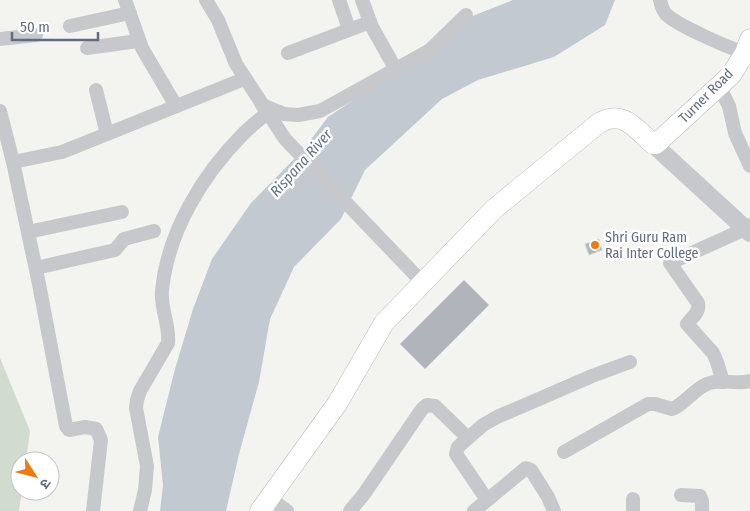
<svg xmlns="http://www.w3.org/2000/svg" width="750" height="511" font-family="'Fira Sans Condensed','Noto Sans Devanagari',sans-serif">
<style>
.green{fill:#d2dbd0}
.water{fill:#c2c9d0}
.building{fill:#b0b5bb;stroke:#d4d5d2}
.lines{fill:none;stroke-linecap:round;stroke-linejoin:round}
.secondary-casing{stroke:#b8bac0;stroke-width:21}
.minor{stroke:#c6c8cc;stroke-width:14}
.tertiary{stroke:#c6c8cc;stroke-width:18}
.secondary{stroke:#fff;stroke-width:20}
.poi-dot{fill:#ee7a15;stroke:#fff;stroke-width:2}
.labels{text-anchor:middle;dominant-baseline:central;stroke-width:5;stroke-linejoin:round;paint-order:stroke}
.street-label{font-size:14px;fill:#616c82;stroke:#fff}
.poi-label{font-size:14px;fill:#616c82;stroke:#fff;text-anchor:start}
.water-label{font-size:15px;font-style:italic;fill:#617487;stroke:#fff}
</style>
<rect width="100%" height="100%" fill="#f3f4ef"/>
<polygon class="green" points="0,358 30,431 26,461 20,461 20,491 22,491 19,511 0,511"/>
<polygon class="water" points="513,0 615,0 605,25 554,57 478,80 442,99 365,170 341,219 294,267 270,319 259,382 239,454 226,511 160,511 163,485 158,437 175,369 193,309 212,259 251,203 303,150 328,117 397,71 465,19"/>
<g class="building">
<polygon points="599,239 602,250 589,255 585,244"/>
<polygon points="464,280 489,305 425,369 400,344"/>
</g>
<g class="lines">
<defs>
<path id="secondary" d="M260,511L337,404L384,323L494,209L599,123C623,109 635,128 653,144H656L731,75L745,53L750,39"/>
</defs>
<use href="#secondary" class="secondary-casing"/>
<g class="minor">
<polyline points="125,0 142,48 176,106"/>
<polyline points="206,0 218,20 236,64 285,139 423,283"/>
<polyline points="339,0 349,29"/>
<polyline points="362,0 372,27 395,68"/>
<path d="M660,0C661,5 662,10 666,14C676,25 735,51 750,54"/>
<polyline points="70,26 130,13"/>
<polyline points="0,39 36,35"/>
<polyline points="87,48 138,41"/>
<polyline points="288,53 370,22"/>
<polyline points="719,86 729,106 735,133 750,166"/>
<polyline points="96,90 107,134"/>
<polyline points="262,105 284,114 298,115 320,111 430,50 466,15"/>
<polyline points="0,111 13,162 39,284 66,426 69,430 85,427 96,429 101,440 93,511"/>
<polyline points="13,162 62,152 244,79"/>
<polyline points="28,232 122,212"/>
<polyline points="36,268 115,250 124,239 154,231"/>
<path d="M723,382L717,362L713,353L687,324C692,317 700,313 698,303L670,263L745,229L750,225"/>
<polyline points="468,438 458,447 456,454 487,500"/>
<path d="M564,452L648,404H655L672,409C685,404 694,389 707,384C721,378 736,385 750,381"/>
<polyline points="681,495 700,496 702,501 702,511"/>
<polyline points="270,498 287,511"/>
<polyline points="633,499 633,511"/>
<path d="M140,511L145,490L147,466L136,408L137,400L140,391L168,343C170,325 160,308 162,290C168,231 203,174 244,133C251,126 259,120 267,113"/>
<polyline points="350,511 364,494 422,409 427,405 435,406 468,438 483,425 497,417 592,376 630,362"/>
<polyline points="474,511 526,468 531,470 548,497 554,511"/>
</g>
<polyline class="tertiary" points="653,144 750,233"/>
<use href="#secondary" class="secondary"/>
</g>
<circle class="poi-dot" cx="595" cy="245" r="5"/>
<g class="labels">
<g class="street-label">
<text transform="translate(706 96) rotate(-45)">Turner Road</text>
</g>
<g class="poi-label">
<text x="605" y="237">Shri Guru Ram<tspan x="605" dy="16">Rai Inter College</tspan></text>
</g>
<g class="water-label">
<text transform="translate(301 163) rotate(-48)">Rispana River</text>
</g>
</g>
<g transform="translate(35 476) rotate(126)"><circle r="24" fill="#ffffff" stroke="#c0c4cd"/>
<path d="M0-4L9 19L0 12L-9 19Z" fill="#ee7a15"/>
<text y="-8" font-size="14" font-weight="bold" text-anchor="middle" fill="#616c82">उ</text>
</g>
<path d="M12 32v8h86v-8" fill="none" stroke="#616c82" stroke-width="2.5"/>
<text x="20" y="32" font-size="15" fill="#616c82" stroke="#ffffff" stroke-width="4" paint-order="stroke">50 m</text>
</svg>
